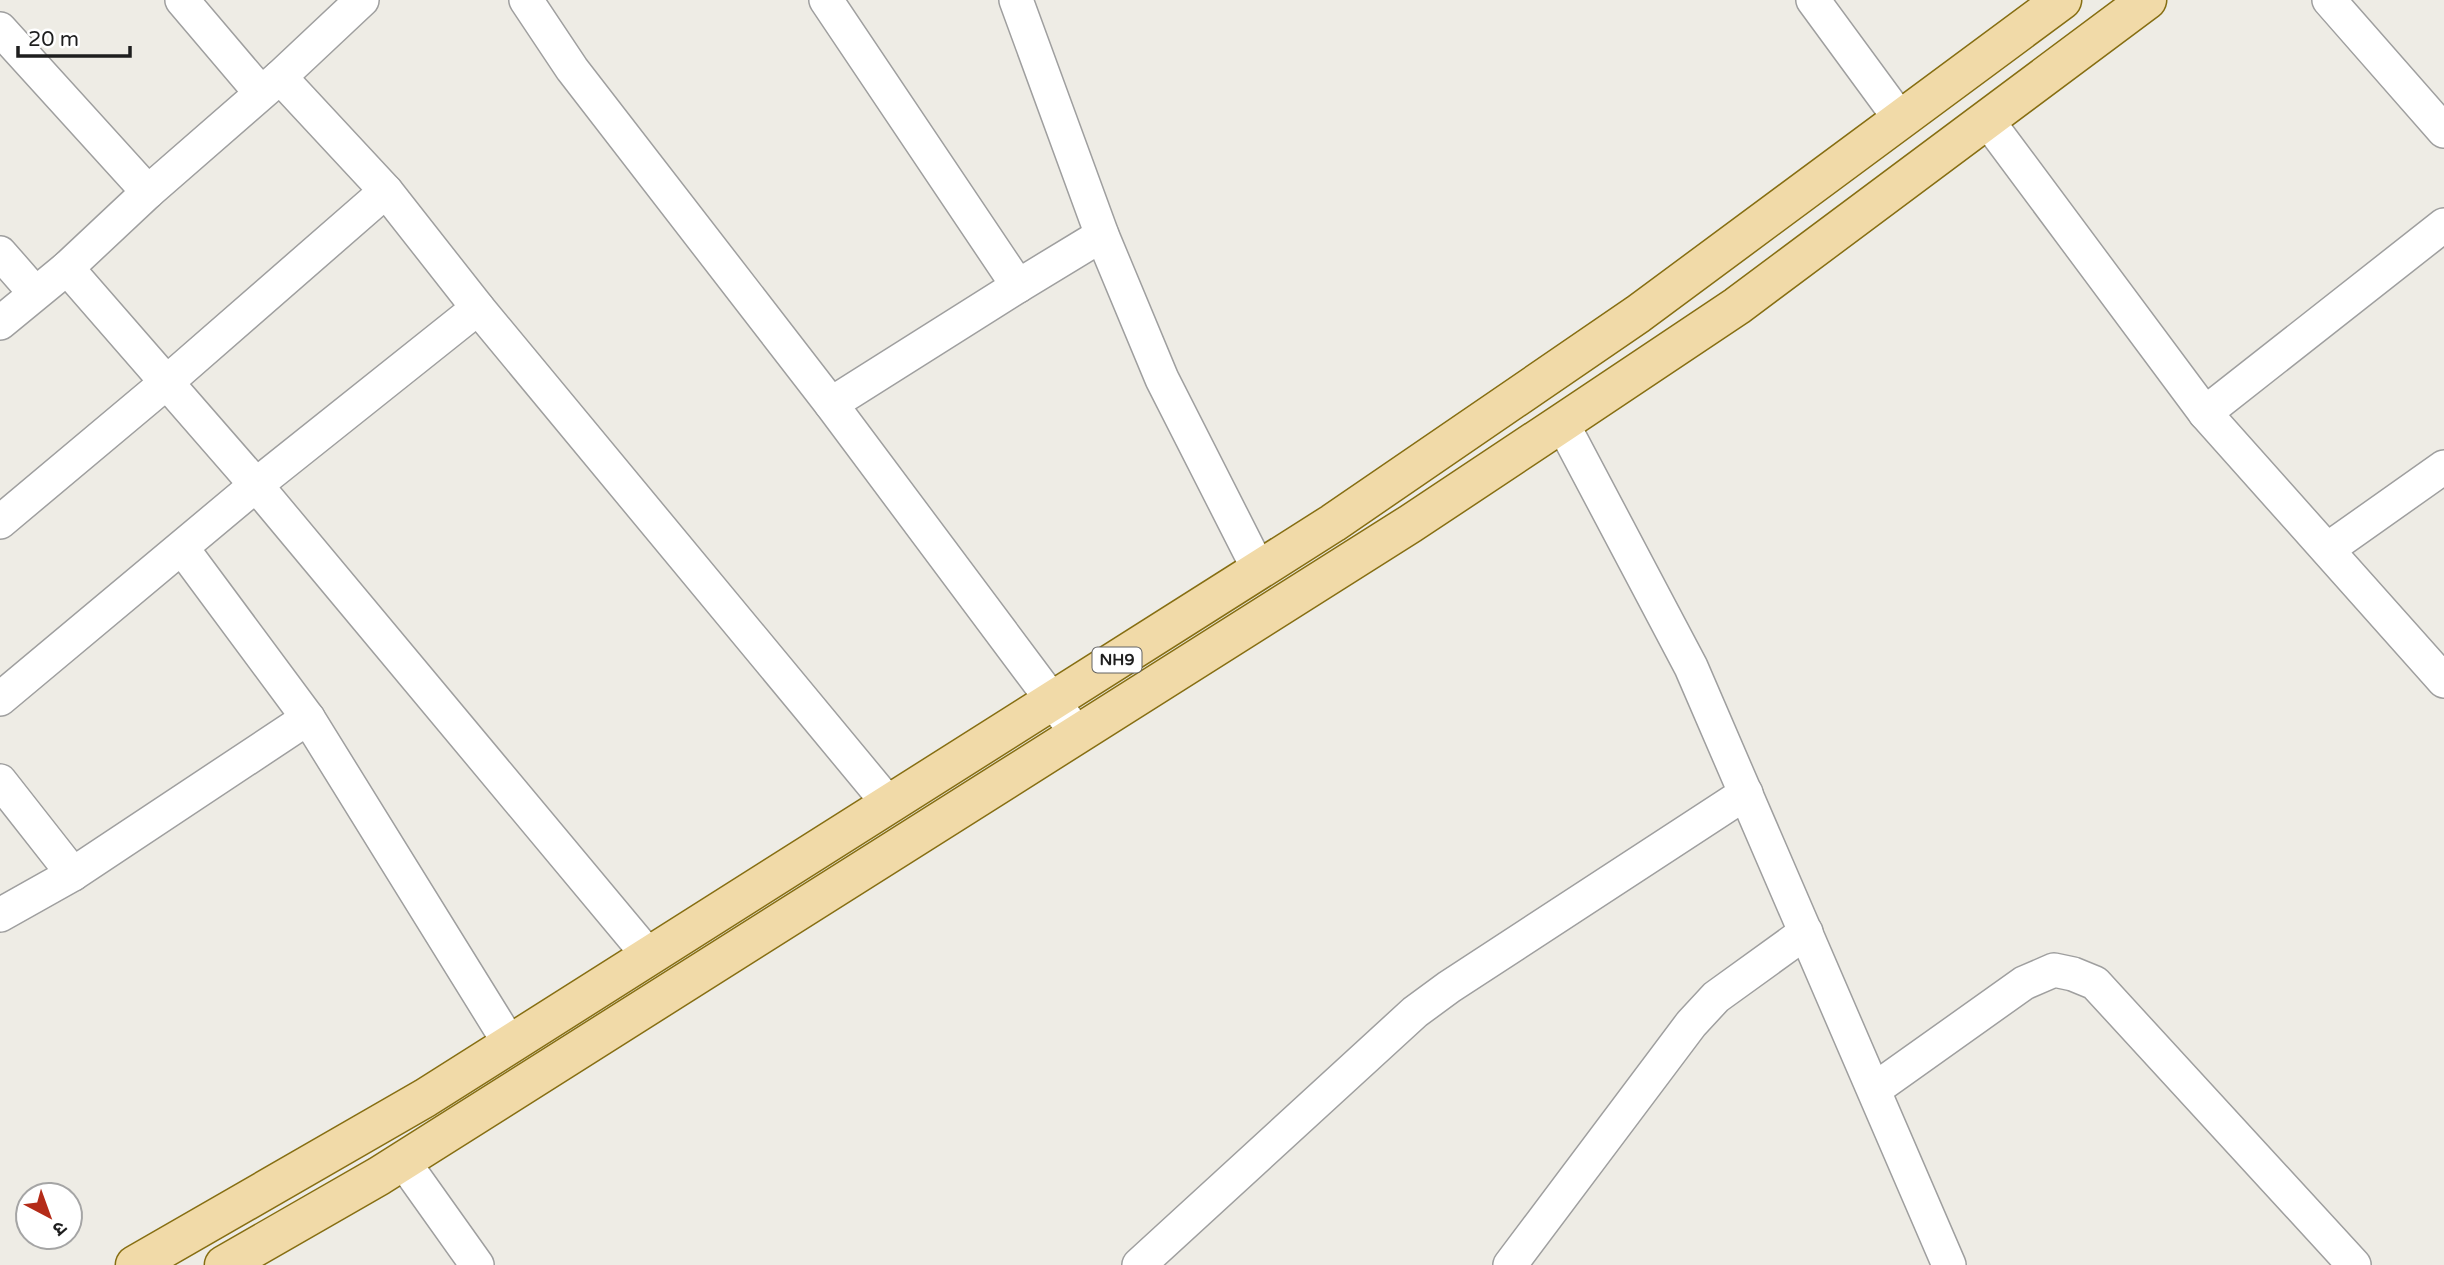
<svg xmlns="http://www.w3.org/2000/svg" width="2444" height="1265" font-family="'Varela Round','Noto Sans Devanagari',sans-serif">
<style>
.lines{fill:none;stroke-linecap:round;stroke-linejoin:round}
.street-casing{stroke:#9f9f9f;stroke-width:36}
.primary-casing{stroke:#866e12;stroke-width:41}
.street{stroke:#fff;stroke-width:33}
.primary{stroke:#f1daa8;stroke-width:38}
.labels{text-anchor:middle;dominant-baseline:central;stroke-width:5;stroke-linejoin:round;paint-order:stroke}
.shield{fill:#fff;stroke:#626262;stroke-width:2}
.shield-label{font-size:16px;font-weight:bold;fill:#1e1e1e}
</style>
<rect width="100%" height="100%" fill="#eeece5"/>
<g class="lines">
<defs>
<g id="street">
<polyline points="182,0 261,93"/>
<polyline points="526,0 572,69 831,404 1067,720"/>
<polyline points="826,0 1018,286"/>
<polyline points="1016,0 1102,235 1162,379 1259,570"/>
<polyline points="1813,0 1901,120"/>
<polyline points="2329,0 2444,131"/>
<polyline points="0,29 148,192"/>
<polyline points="280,77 386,191 478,308 889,804"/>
<polyline points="1987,120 2205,413 2444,681"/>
<polyline points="0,253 35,293"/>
<polyline points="67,268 256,485 649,956"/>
<polyline points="0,323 67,268 148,192 280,77 362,0"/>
<polyline points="831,404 1018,286 1102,235"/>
<polyline points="2205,413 2444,225"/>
<polyline points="1562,423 1691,667 1949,1265"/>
<polyline points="0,522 167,382 386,191"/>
<polyline points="182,548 308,718 510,1044"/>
<polyline points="2328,549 2444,467"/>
<polyline points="0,699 256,485 478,308"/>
<polyline points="0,781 73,874"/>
<polyline points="0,915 73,874 308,718"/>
<polyline points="1875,1089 2024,983 2054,970 2073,974 2095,983 2354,1265"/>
<polyline points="403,1161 477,1265"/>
<polyline points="1139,1265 1415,1012 1449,987 1746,793"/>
<polyline points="1510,1265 1691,1024 1716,997 1806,932"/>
</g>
<g id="primary">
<polyline points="135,1265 425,1098 1333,523 1638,314 2062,0"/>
<polyline points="224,1265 379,1176 1410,524 1562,423 1737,306 2147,0"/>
</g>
</defs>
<use href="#street" class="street-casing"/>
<use href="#primary" class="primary-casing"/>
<use href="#street" class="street"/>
<use href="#primary" class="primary"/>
</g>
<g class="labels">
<rect class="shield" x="1092.5" y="647.5" width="49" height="25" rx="5"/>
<g class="shield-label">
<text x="1117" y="660">NH9</text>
</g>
</g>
<g transform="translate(49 1216) rotate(139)"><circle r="33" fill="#ffffff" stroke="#a5a5a5" stroke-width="2"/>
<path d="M0-5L12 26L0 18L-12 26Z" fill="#b42b18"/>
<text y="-10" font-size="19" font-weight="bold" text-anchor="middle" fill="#1e1e1e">उ</text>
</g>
<path d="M18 46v10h112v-10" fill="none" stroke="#1e1e1e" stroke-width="3.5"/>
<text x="28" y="46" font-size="21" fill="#1e1e1e" stroke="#ffffff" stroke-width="5" paint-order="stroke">20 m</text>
</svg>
